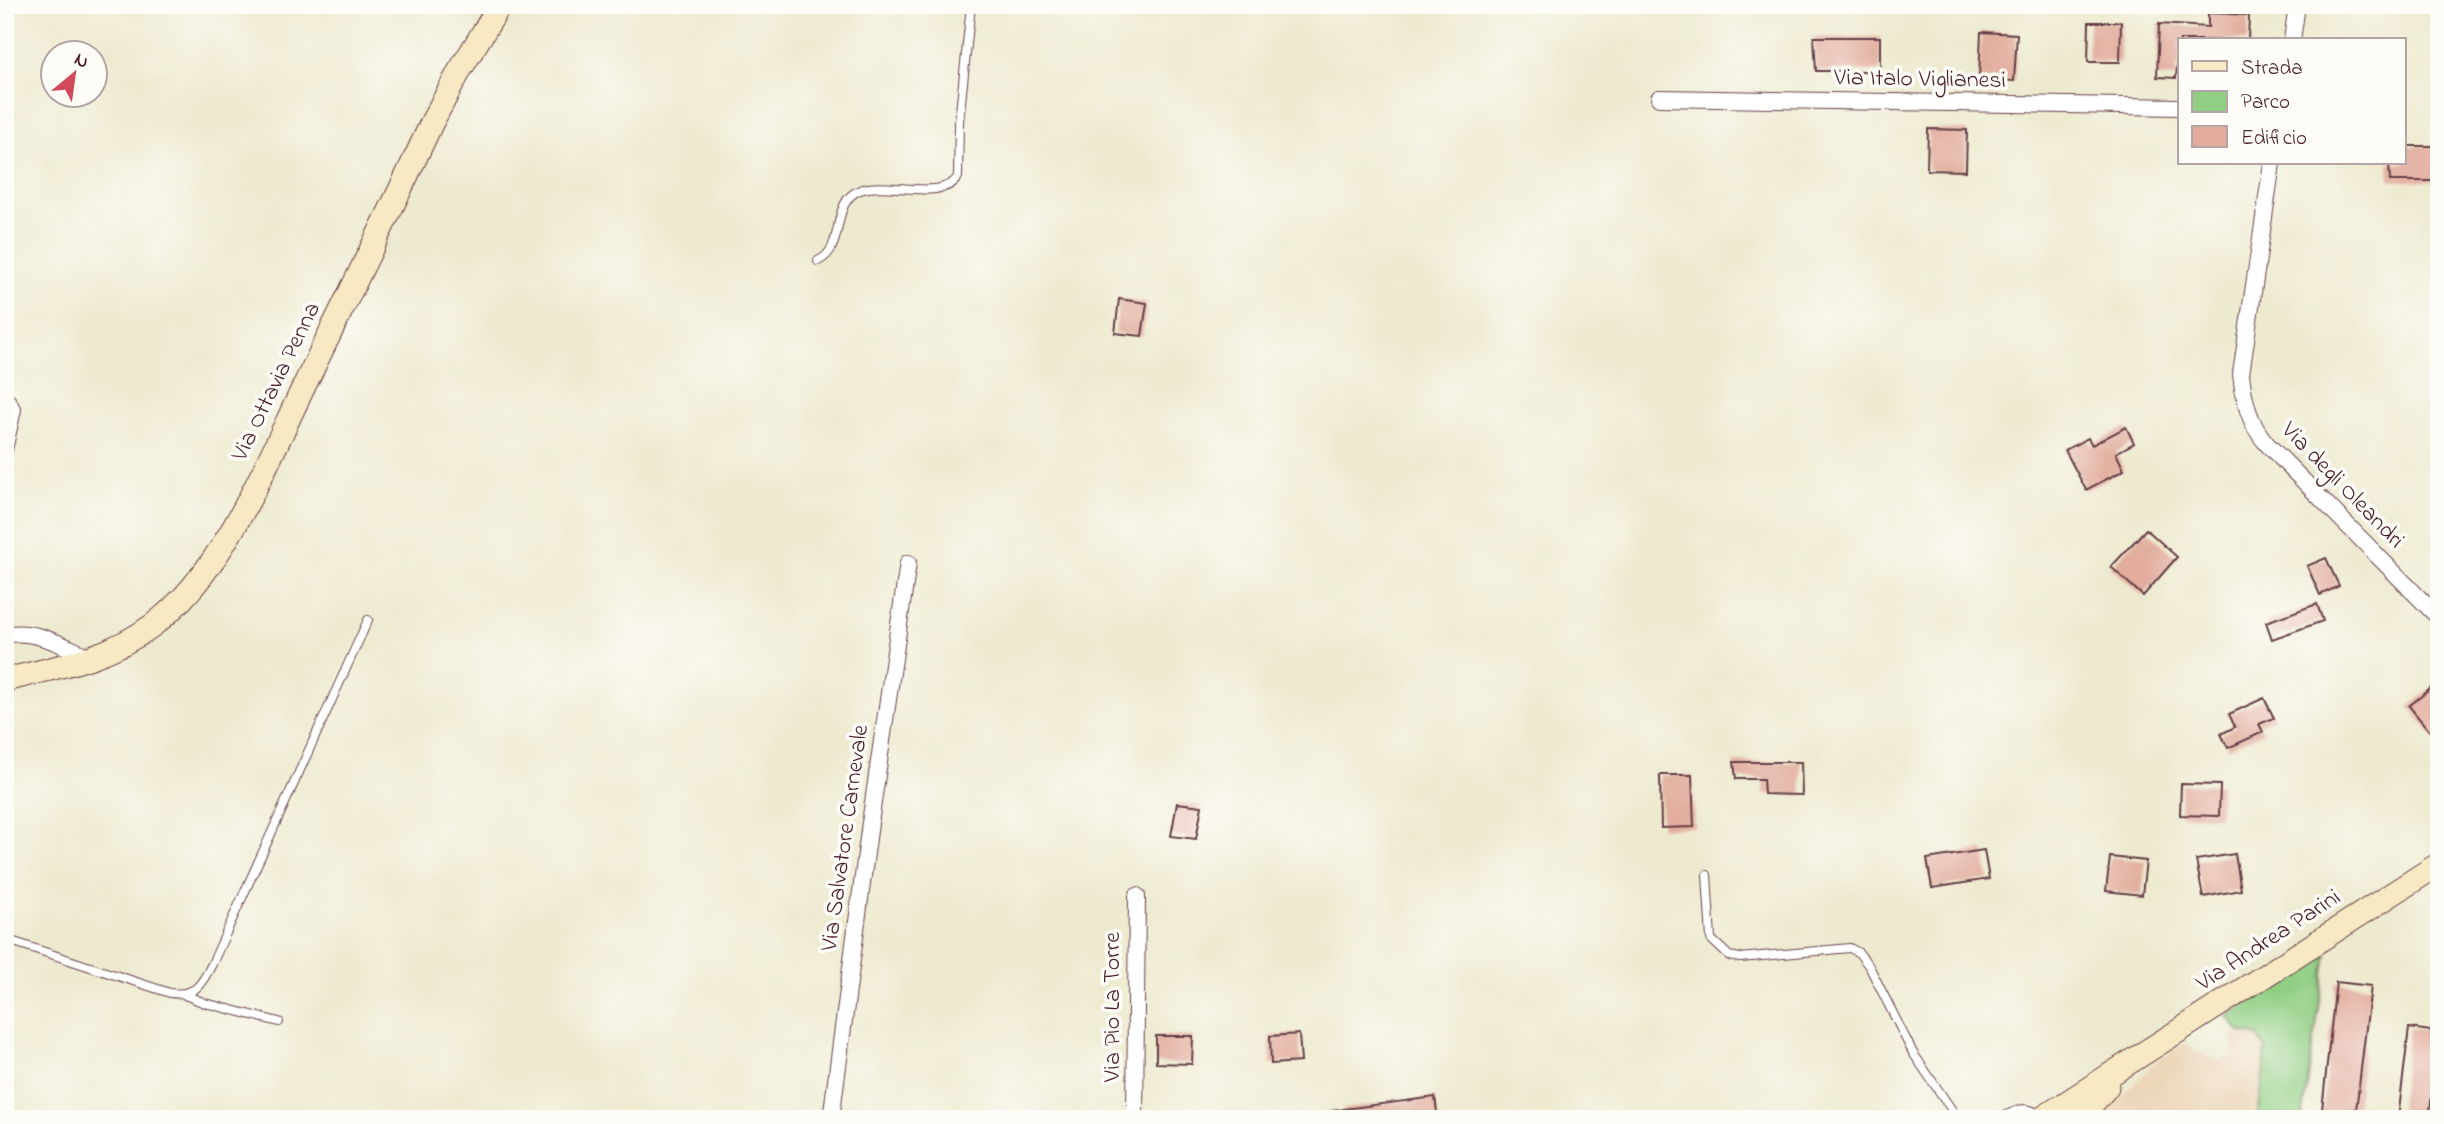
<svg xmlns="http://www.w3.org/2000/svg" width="2444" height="1124" font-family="'Indie Flower',sans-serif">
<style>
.built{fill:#ecd7ba}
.green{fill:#90ce83;stroke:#6d7657;stroke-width:2}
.building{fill:#e2ad9e}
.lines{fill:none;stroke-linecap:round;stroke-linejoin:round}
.lane-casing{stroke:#633d44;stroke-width:10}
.street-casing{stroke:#633d44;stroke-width:18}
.secondary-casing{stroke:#633d44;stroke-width:25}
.lane{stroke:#fff;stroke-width:8}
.street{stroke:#fff;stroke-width:16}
.secondary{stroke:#f6e9c3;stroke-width:23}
.labels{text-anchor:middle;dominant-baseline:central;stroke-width:7;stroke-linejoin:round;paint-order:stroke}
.street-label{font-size:24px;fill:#4a1f2b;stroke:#fdfcf7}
</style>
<rect width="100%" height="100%" fill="#fdfcf7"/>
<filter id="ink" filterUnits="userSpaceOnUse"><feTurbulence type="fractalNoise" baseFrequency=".0143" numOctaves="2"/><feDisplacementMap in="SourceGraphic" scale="14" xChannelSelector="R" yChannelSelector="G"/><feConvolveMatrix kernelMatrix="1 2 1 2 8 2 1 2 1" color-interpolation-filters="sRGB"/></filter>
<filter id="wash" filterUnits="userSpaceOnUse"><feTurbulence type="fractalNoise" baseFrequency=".00686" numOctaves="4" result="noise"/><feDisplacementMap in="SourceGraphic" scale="28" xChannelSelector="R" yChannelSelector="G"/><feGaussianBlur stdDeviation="1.57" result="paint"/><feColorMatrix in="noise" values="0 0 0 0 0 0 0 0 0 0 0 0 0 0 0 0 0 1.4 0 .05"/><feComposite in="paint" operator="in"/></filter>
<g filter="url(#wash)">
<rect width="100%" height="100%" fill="#eeead0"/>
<polygon class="built" points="2239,1031 2258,1036 2266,1049 2258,1119 2101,1119 2155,1062 2186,1042 2197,1052 2219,1061 2230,1056 2233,1035"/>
<polygon class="green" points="2327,955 2302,1119 2258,1119 2266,1049 2258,1036 2239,1031 2227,1016"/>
<g id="blocks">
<g class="building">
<polygon points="2208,13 2249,15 2248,40 2180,40 2180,66 2177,66 2176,78 2157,77 2159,24 2208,27"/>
<polygon points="2089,22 2121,22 2120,62 2088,62"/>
<polygon points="1981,32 2017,34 2014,81 1979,79"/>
<polygon points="1814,37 1880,37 1880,71 1816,71"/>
<polygon points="1928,129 1967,130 1966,171 1927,170"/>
<polygon points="2404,146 2437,146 2439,181 2390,181 2389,163 2404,163"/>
<polygon points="1119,299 1147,303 1142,336 1115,333"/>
<polygon points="2126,427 2134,443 2116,453 2124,470 2086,490 2065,450 2088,438 2092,445"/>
<polygon points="2146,529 2177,557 2143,596 2111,567"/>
<polygon points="2326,558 2339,586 2320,595 2307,566"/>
<polygon points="2317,604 2323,621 2272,639 2266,622"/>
<polygon points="2439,682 2439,743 2409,706"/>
<polygon points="2264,698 2274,718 2259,724 2263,732 2228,748 2221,734 2235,727 2229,714"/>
<polygon points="1734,762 1801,762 1802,795 1764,794 1763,779 1736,779"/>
<polygon points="1660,775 1692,775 1694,827 1661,828"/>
<polygon points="2181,784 2220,785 2219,816 2180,815"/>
<polygon points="1177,803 1202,806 1196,839 1171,836"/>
<polygon points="1984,850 1989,879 1932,888 1927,859"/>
<polygon points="2235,854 2241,890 2203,897 2196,860"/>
<polygon points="2110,857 2146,861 2142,895 2106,891"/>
<polygon points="2336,982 2371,986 2355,1119 2321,1119"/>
<polygon points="2409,1028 2439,1032 2429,1119 2398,1119"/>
<polygon points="1299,1034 1301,1062 1271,1064 1270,1036"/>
<polygon points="1156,1036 1193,1036 1192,1064 1156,1063"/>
<polygon points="1435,1097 1438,1119 1348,1119 1343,1109"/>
</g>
</g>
</g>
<g filter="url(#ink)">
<use href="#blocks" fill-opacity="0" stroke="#633d44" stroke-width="2"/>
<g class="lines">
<defs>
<g id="lane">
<path d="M818,261C847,248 829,202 860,190C887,180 942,202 958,177L959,122L971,5"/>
<polyline points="5,395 12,400 17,410 5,464"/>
<polyline points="1707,875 1711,939 1729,956 1740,958 1850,948 1859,953 1869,966 1913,1053 1958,1119"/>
<path d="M5,939L170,993C195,996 201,986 212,964L368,620"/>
<polyline points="185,995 205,1003 279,1022"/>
<path d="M1999,1119C2015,1111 2026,1103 2041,1116"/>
</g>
<g id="street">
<polyline points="2292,40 2297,5"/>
<polyline points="1659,98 2180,107"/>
<path d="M2272,163L2241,374C2244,400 2249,424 2267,444L2439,618"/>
<path d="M5,635C35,628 65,647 92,658"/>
<polyline points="1337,1117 1337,1119"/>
<polyline points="831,1119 870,823 908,563"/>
<polyline points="1135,1119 1137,896"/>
</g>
<g id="secondary">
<path d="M5,680C58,667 109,658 153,625C225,572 268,459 307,380C349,294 392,209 432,122L460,70L500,5"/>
<polyline points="2041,1119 2439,864"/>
<polyline points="2079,1119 2107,1087"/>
</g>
</defs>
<use href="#lane" class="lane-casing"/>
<use href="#street" class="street-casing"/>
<use href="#secondary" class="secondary-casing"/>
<use href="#lane" class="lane"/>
<use href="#street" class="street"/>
<use href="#secondary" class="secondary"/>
</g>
</g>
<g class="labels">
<g class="street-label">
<text transform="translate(1920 80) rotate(1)">Via Italo Viglianesi</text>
<text transform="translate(277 382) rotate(-64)">Via Ottavia Penna</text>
<text transform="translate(2342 486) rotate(46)">Via degli Oleandri</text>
<text transform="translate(846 838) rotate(-82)">Via Salvatore Carnevale</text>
<text transform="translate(2269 941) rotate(-33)">Via Andrea Parini</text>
<text transform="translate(1113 1007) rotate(-90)">Via Pio La Torre</text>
</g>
</g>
<rect width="2444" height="1124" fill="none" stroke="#fdfcf7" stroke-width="28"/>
<rect x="2178" y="38" width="228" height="126" fill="#fdfcf7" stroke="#b5a4a5" stroke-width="2"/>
<rect x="2192" y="61" width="35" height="10" fill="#f6e9c3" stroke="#b5a4a5" stroke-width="2"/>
<text x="2241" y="74" font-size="21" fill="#4a1f2b">Strada</text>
<rect x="2192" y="91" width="35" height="21" fill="#90ce83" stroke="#b5a4a5" stroke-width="2"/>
<text x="2241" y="108" font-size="21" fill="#4a1f2b">Parco</text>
<rect x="2192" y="126" width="35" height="21" fill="#e2ad9e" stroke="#b5a4a5" stroke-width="2"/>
<text x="2241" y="144" font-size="21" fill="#4a1f2b">Edificio</text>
<g transform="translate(74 74) rotate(29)"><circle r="33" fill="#fdfcf7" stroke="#b5a4a5" stroke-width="2"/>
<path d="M0-5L12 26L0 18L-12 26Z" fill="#d1495b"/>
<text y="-10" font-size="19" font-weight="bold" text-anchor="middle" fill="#4a1f2b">N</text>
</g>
</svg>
